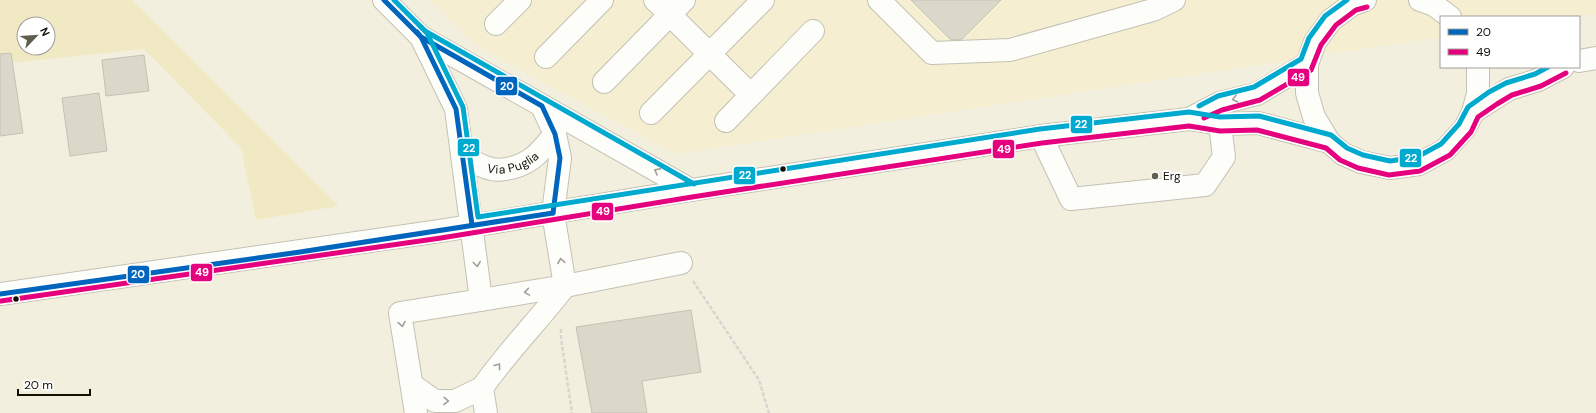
<svg xmlns="http://www.w3.org/2000/svg" width="1596" height="413" font-family="'DM Sans',sans-serif">
<style>
.built{fill:#f5eed1}
.green{fill:#f1e9c4;fill-rule:evenodd}
.building{fill:#dbd8ca;stroke:#c5c2b5}
.lines{fill:none;stroke-linecap:round;stroke-linejoin:round}
.minor-casing{stroke:#c4c1b4;stroke-width:24}
.major-casing{stroke:#c4c1b4;stroke-width:24}
.path{stroke:#d6d5d0;stroke-width:2.5;stroke-dasharray:4 2;stroke-linecap:butt}
.minor{stroke:#fdfdfa;stroke-width:22}
.major{stroke:#fdfdfa;stroke-width:22}
.bus-1-casing{stroke:#fff;stroke-width:8}
.bus-2-casing{stroke:#fff;stroke-width:8}
.bus-3-casing{stroke:#fff;stroke-width:8}
.bus-1{stroke:#0065bd;stroke-width:5}
.bus-2{stroke:#e5007d;stroke-width:5}
.bus-3{stroke:#00a9ce;stroke-width:5}
.oneway{stroke:#9f9e98}
.bus-dot{fill:#120f05;stroke:#fff;stroke-width:1.5}
.poi-dot{fill:#615d51;stroke:#fff;stroke-width:1.5}
.labels{text-anchor:middle;dominant-baseline:central;stroke-width:4;stroke-linejoin:round;paint-order:stroke}
.street-label{font-size:12px;fill:#120f05;stroke:#fff}
.poi-label{font-size:12px;fill:#120f05;stroke:#fff;text-anchor:start}
.line-badge{stroke:#fff;stroke-width:1.5}
.badge-label{font-size:11px;text-anchor:middle;font-weight:bold;fill:#fff}
</style>
<rect width="100%" height="100%" fill="#f3efde"/>
<polygon class="built" points="431,0 1596,0 1596,14 1574,17 1441,17 1441,37 675,154 477,46"/>
<path class="green" d="M0,0H132L339,206L256,220L241,148L144,49L0,64ZM24,24H48V48H24Z"/>
<g class="building">
<polygon points="911,0 1001,0 962,39 951,40"/>
<polygon points="11,53 23,133 0,136 0,54"/>
<polygon points="144,55 149,91 106,96 102,60"/>
<polygon points="99,93 107,151 70,156 62,98"/>
<polygon points="691,310 701,372 642,381 647,413 592,413 576,327"/>
</g>
<g class="lines">
<defs>
<g id="minor">
<polyline points="384,0 421,37 691,190"/>
<polyline points="655,0 751,95 726,121"/>
<polyline points="879,0 932,53 1010,50 1153,10 1174,0"/>
<polyline points="496,24 520,0"/>
<polyline points="546,57 602,0"/>
<polyline points="604,82 684,0"/>
<polyline points="751,95 813,31"/>
<polyline points="651,113 763,0"/>
<polyline points="1041,136 1071,199 1205,185 1224,157 1220,124"/>
<path id="s1" d="M463,156C471,160 480,166 488,168C493,170 501,170 506,169C531,165 540,152 555,134"/>
<polyline points="481,300 565,286 681,263"/>
<polyline points="412,385 435,401 455,401 482,388"/>
<polyline points="416,413 400,313 481,300 456,109 421,37"/>
<path d="M486,413L482,388C507,352 538,321 565,286L553,213L560,158L555,134L542,106"/>
</g>
<g id="major">
<polyline points="1365,0 1353,4 1331,20 1315,42 1307,64 1307,93 1314,117 1329,142 1343,154 1361,162 1390,168 1419,164 1445,150 1465,128 1473,112 1478,94 1478,67"/>
<polyline points="1420,0 1434,5 1450,17"/>
<polyline points="1579,61 1596,58"/>
<polyline points="1473,112 1509,89 1538,80 1563,67"/>
<polyline points="1189,119 1220,103 1257,94 1307,64"/>
<polyline points="0,294 440,231 691,190 1041,136 1189,119 1220,124 1258,123 1329,142"/>
</g>
</defs>
<use href="#minor" class="minor-casing"/>
<use href="#major" class="major-casing"/>
<g class="path">
<polyline points="693,281 759,380 769,413"/>
<polyline points="561,329 561,338 572,413"/>
</g>
<use href="#minor" class="minor"/>
<use href="#major" class="major"/>
<defs>
<g id="bus-1">
<polyline points="384,0 421,37 542,106 555,134 560,158 553,213"/>
<polyline points="417,32 421,37 456,109 472,225"/>
<polyline points="0,294 300,252 553,213"/>
</g>
<g id="bus-2">
<polyline points="1204,118 1222,110 1260,100 1311,70 1321,45 1336,25 1356,10 1367,7"/>
<polyline points="1,301 441,238 692,197 1042,143 1189,126 1220,131 1257,130 1326,148 1340,160 1358,168 1389,175 1420,171 1450,155 1471,132 1478,117 1497,104 1512,95 1541,86 1566,73"/>
</g>
<g id="bus-3">
<polyline points="394,0 427,33 463,107 478,217 1040,129 1189,112 1220,117 1259,116 1331,135 1347,148 1363,155 1390,161 1417,157 1441,144 1459,124 1468,107 1489,92 1506,83 1535,74 1548,67"/>
<polyline points="420,26 425,31 694,184"/>
<polyline points="1199,106 1218,96 1254,87 1301,59 1309,38 1325,16 1347,0"/>
</g>
</defs>
<use href="#bus-1" class="bus-1-casing"/>
<use href="#bus-2" class="bus-2-casing"/>
<use href="#bus-3" class="bus-3-casing"/>
<use href="#bus-1" class="bus-1"/>
<use href="#bus-2" class="bus-2"/>
<use href="#bus-3" class="bus-3"/>
</g>
<defs><path id="oneway-chevron" d="M-2-3.5L2.5 0L-2 3.5" fill="none" stroke-width="1.6" stroke-linecap="round" stroke-linejoin="round"/></defs>
<g class="oneway">
<use href="#oneway-chevron" transform="translate(1235 99) rotate(166)"/>
<use href="#oneway-chevron" transform="translate(657 171) rotate(-151)"/>
<use href="#oneway-chevron" transform="translate(561 261) rotate(-99)"/>
<use href="#oneway-chevron" transform="translate(477 264) rotate(83)"/>
<use href="#oneway-chevron" transform="translate(527 292) rotate(171)"/>
<use href="#oneway-chevron" transform="translate(402 324) rotate(81)"/>
<use href="#oneway-chevron" transform="translate(498 366) rotate(-53)"/>
<use href="#oneway-chevron" transform="translate(446 401) rotate(2)"/>
</g>
<g class="bus-dot">
<circle cx="783" cy="169" r="3.5"/>
<circle cx="16" cy="299" r="3.5"/>
</g>
<circle class="poi-dot" cx="1155" cy="176" r="4"/>
<g class="labels">
<g class="street-label">
<text stroke="none"><textPath href="#s1" startOffset="54">Via Puglia</textPath></text>
</g>
<g class="poi-label">
<text x="1163" y="176">Erg</text>
</g>
</g>
<g class="line-badge">
<rect x="1287" y="68" width="23" height="19" rx="4" fill="#e5007d"/>
<rect x="495" y="76" width="23" height="20" rx="4" fill="#0065bd"/>
<rect x="1070" y="115" width="23" height="19" rx="4" fill="#00a9ce"/>
<rect x="457" y="138" width="23" height="19" rx="4" fill="#00a9ce"/>
<rect x="992" y="139" width="23" height="20" rx="4" fill="#e5007d"/>
<rect x="1399" y="148" width="23" height="20" rx="4" fill="#00a9ce"/>
<rect x="733" y="166" width="23" height="19" rx="4" fill="#00a9ce"/>
<rect x="591" y="202" width="23" height="19" rx="4" fill="#e5007d"/>
<rect x="190" y="263" width="23" height="19" rx="4" fill="#e5007d"/>
<rect x="127" y="265" width="23" height="19" rx="4" fill="#0065bd"/>
</g>
<g class="badge-label">
<text x="1298" y="81">49</text>
<text x="507" y="90">20</text>
<text x="1081" y="128">22</text>
<text x="469" y="152">22</text>
<text x="1004" y="153">49</text>
<text x="1411" y="162">22</text>
<text x="745" y="179">22</text>
<text x="603" y="215">49</text>
<text x="202" y="276">49</text>
<text x="138" y="278">20</text>
</g>
<rect x="1440" y="16" width="140" height="52" fill="#ffffff" stroke="#a09f9b"/>
<rect x="1448" y="29" width="20" height="6" fill="#0065bd" stroke="#a09f9b"/>
<text x="1476" y="36" font-size="12" fill="#120f05">20</text>
<rect x="1448" y="49" width="20" height="6" fill="#e5007d" stroke="#a09f9b"/>
<text x="1476" y="56" font-size="12" fill="#120f05">49</text>
<g transform="translate(36 36) rotate(65)"><circle r="19" fill="#ffffff" stroke="#a09f9b"/>
<path d="M0-3L7 15L0 10L-7 15Z" fill="#615d51"/>
<text y="-6" font-size="11" font-weight="bold" text-anchor="middle" fill="#120f05">N</text>
</g>
<path d="M18 389v6h72v-6" fill="none" stroke="#120f05" stroke-width="2"/>
<text x="24" y="389" font-size="12" fill="#120f05" stroke="#ffffff" stroke-width="3" paint-order="stroke">20 m</text>
</svg>
